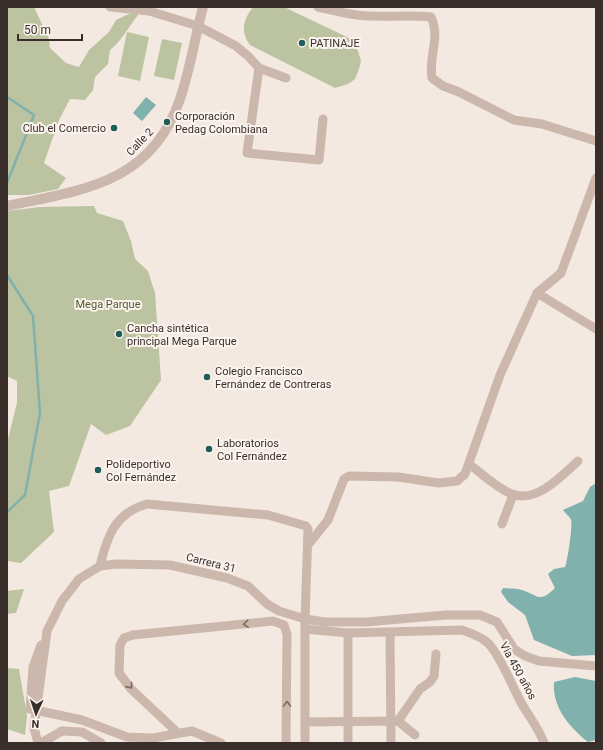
<svg xmlns="http://www.w3.org/2000/svg" width="603" height="750" font-family="Roboto,sans-serif">
<style>
.green{fill:#bcc3a0}
.water{fill:#80b1ad}
.lines{fill:none;stroke-linecap:round;stroke-linejoin:round}
.stream{stroke:#80b1ad;stroke-width:2.5}
.minor{stroke:#ccb7ac;stroke-width:9}
.tertiary{stroke:#ccb7ac;stroke-width:10}
.oneway{stroke:#7c6c65}
.poi-dot{fill:#205c59;stroke:#fbf3ee;stroke-width:1.5}
.labels{text-anchor:middle;dominant-baseline:central;stroke-width:4;stroke-linejoin:round;paint-order:stroke}
.poi-label{font-size:11px;fill:#3a2e2b;stroke:#fbf3ee;text-anchor:start}
.street-label{font-size:11px;fill:#3a2e2b;stroke:#fbf3ee}
.park-label{font-size:11px;fill:#4f592f;stroke:#fbf3ee}
</style>
<rect width="100%" height="100%" fill="#f4e9e1"/>
<g class="green">
<path d="M7,7H34L49,39L50,48L66,63L79,67L89,50L109,32L116,20L133,12L138,15C129,26 122,41 110,50L108,64L95,77L93,90L85,100L70,99L59,120L44,163L66,178L58,189L29,195H7Z"/>
<path d="M253,7H284L347,37L353,42L358,51L361,61L359,69L355,79L348,84L335,88L250,45C240,32 243,20 253,7Z"/>
<polygon points="127,32 149,37 140,81 118,76"/>
<polygon points="162,39 182,43 174,80 154,76"/>
<polygon points="94,206 97,213 123,221 131,241 135,259 148,271 155,293 161,380 130,426 106,435 91,424 69,486 49,491 54,532 21,563 7,561 7,443 17,403 17,381 7,376 7,211 40,207"/>
<polygon points="24,589 16,613 7,614 7,591"/>
<polygon points="7,668 19,669 27,716 25,735 7,729"/>
</g>
<g class="water">
<polygon points="146,97 156,105 142,121 133,113"/>
<path d="M596,483V655L572,656L534,640L525,615L508,602L501,592L503,588C509,589 517,588 522,590C538,595 539,604 555,588L548,574L554,569L565,567C567,564 573,525 571,520C570,517 565,513 563,510L583,501L590,487Z"/>
<path d="M575,677L596,681V740L588,742C569,727 552,707 554,682Z"/>
</g>
<g class="lines">
<g class="stream">
<polyline points="7,97 34,115 7,183"/>
<polyline points="7,275 33,316 40,413 25,495 7,512"/>
</g>
<g class="minor">
<polyline points="110,7 149,11 198,26 236,46 248,56 259,68 286,78"/>
<path d="M318,7C336,11 353,16 372,16C392,17 411,15 431,17C441,39 428,55 432,78L443,86L459,92L514,120L542,124L596,141"/>
<polyline points="259,68 247,153 319,160 323,119"/>
<polyline points="537,293 596,329"/>
<path d="M469,464C481,473 498,489 512,494C536,504 563,475 578,461"/>
<polyline points="502,524 513,495"/>
<polyline points="308,545 328,520 344,479 349,476 398,477 439,483 457,481 465,474 500,375 537,293 561,273 596,178"/>
<path d="M100,566C107,536 115,513 147,504L268,515L306,526L308,529L305,619V743"/>
<path d="M305,629L348,633L462,630C471,633 482,637 489,644C503,660 512,687 523,706C531,719 539,729 544,743"/>
<polyline points="348,633 348,743"/>
<polyline points="390,633 391,743"/>
<polyline points="41,645 33,667 30,709 82,720 127,737 153,738 192,731 221,743"/>
<polyline points="398,721 420,689 430,682 434,676 436,654"/>
<polyline points="305,722 398,721 415,735"/>
<polyline points="62,731 82,732 101,743"/>
<polyline points="178,733 131,689 119,673 120,645 124,638 133,635 273,621 284,625 287,634 286,743"/>
<polyline points="38,743 34,728 47,631 62,601 79,579 100,566 116,564 170,565 227,578 248,586 267,604 279,611 305,619 325,622 366,622 446,615 480,615 497,622 514,649 525,656 539,661 596,666"/>
<polyline points="41,743 62,731"/>
</g>
<path class="tertiary" d="M7,206C83,190 152,183 180,99C190,70 195,37 203,7"/>
</g>
<defs><path id="oneway-chevron" d="M-2-3.5L2.5 0L-2 3.5" fill="none" stroke-width="1.6" stroke-linecap="round" stroke-linejoin="round"/></defs>
<g class="oneway">
<use href="#oneway-chevron" transform="translate(246 624) rotate(175)"/>
<use href="#oneway-chevron" transform="translate(130 686) rotate(51)"/>
<use href="#oneway-chevron" transform="translate(287 704) rotate(-90)"/>
</g>
<g class="poi-dot">
<circle cx="302" cy="43" r="4"/>
<circle cx="167" cy="122" r="4"/>
<circle cx="114" cy="128" r="4"/>
<circle cx="119" cy="334" r="4"/>
<circle cx="207" cy="377" r="4"/>
<circle cx="209" cy="449" r="4"/>
<circle cx="98" cy="470" r="4"/>
</g>
<g class="labels">
<g class="poi-label">
<text x="310" y="43">PATINAJE</text>
<text x="175" y="116">Corporación<tspan x="175" dy="13">Pedag Colombiana</tspan></text>
<text x="106" y="128" text-anchor="end">Club el Comercio</text>
<text x="127" y="328">Cancha sintética<tspan x="127" dy="13">principal Mega Parque</tspan></text>
<text x="215" y="371">Colegio Francisco<tspan x="215" dy="13">Fernández de Contreras</tspan></text>
<text x="217" y="443">Laboratorios<tspan x="217" dy="13">Col Fernández</tspan></text>
<text x="106" y="464">Polideportivo<tspan x="106" dy="13">Col Fernández</tspan></text>
</g>
<g class="street-label">
<text transform="translate(140 142) rotate(-46)">Calle 2</text>
<text transform="translate(211 563) rotate(14)">Carrera 31</text>
<text transform="translate(518 671) rotate(61)">Via 450 años</text>
</g>
<g class="park-label">
<text x="108" y="304">Mega Parque</text>
</g>
</g>
<rect width="603" height="750" fill="none" stroke="#3a2e2b" stroke-width="16"/>
<g transform="translate(36 714) rotate(183)" stroke="#fbf3ee" stroke-width="3" paint-order="stroke">
<path d="M0-3L7 15L0 10L-7 15Z" fill="#3a2e2b"/>
<text y="-6" font-size="11" font-weight="bold" text-anchor="middle" fill="#3a2e2b">N</text>
</g>
<path d="M18 34v6h64v-6" fill="none" stroke="#3a2e2b" stroke-width="2"/>
<text x="24" y="34" font-size="12" fill="#3a2e2b" stroke="#fbf3ee" stroke-width="3" paint-order="stroke">50 m</text>
</svg>
